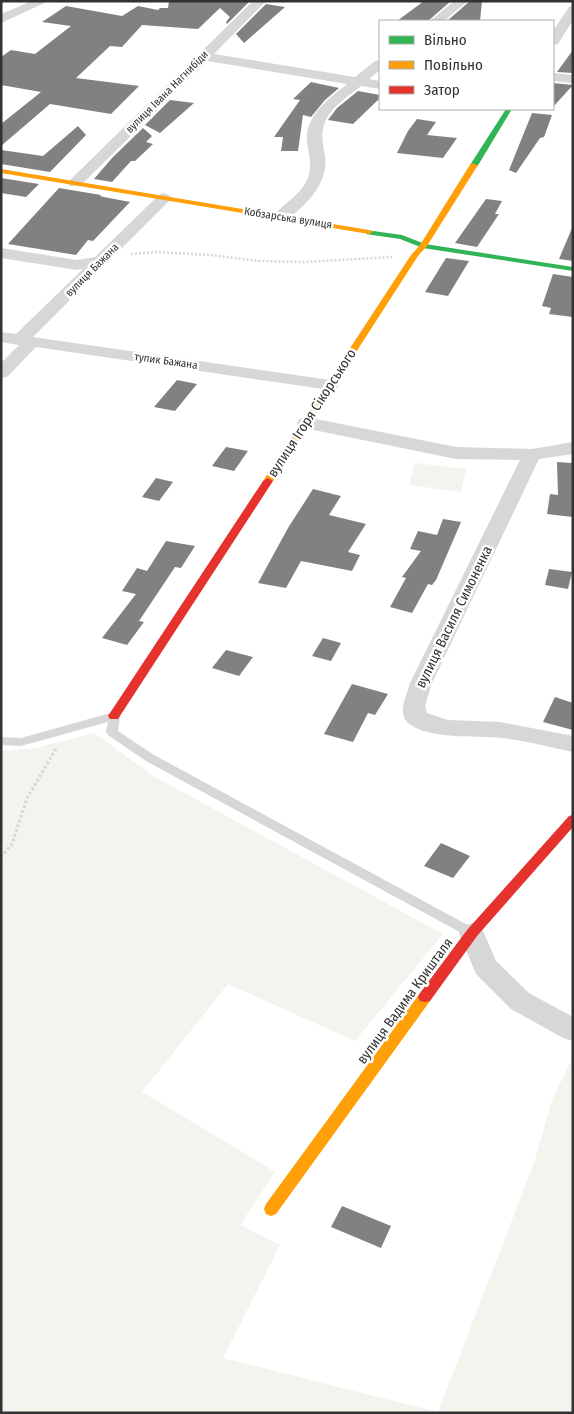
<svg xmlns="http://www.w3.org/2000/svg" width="574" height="1414" font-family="'Fira Sans Condensed',sans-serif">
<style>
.green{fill:#f1f5ed}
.building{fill:#818181}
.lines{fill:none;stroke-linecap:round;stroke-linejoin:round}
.path-far1{stroke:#d6d6d6;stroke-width:2.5;stroke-dasharray:2 2;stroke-linecap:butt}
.path{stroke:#d6d6d6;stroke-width:3;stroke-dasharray:2.5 2.5;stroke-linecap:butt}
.lane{fill:#d7d7d7;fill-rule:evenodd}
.street{fill:#d7d7d7;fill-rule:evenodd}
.fast{fill:#30b455;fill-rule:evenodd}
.slow{fill:#ff9f0a;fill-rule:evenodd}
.jam{fill:#e5322d;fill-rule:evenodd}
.labels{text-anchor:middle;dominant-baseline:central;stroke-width:5;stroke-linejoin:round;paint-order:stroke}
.far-street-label{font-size:11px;fill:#333;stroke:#fff}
.street-label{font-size:14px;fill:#333;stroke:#fff}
</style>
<rect width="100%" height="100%" fill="#fff"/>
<g class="green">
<polygon points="415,463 466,469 461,492 409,485"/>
<polygon points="94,733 155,777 443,934 355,1041 228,984 142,1092 275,1172 240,1225 280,1245 223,1358 438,1412 534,1163 552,1100 573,1057 573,1413 1,1413 1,751 35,748"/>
</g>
<g class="building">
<polygon points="169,1 250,1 227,24 226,22 230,17 220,8 198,29 142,25 122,47 110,46 76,78 139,86 111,114 50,104 1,146 1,124 41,92 1,85 1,57 11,50 35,54 71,26 42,22 66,6 122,16 138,6 158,10 160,8 168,8"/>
<polygon points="424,1 451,1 428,21 397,21"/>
<polygon points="470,1 482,1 480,21 447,21"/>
<polygon points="266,4 285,7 244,43 236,34"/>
<polygon points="573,50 573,73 557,72"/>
<polygon points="311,82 339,88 325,100 311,117 303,115 298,151 281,151 283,137 274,137 300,100 293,99"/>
<polygon points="553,83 573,85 553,107"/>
<polygon points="358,91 380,95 380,98 353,124 328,120 337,108"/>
<polygon points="170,100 194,103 160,133 145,125"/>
<polygon points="532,113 552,115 544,137 540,138 516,173 509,170"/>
<polygon points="417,119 436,122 427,135 457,138 443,158 397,153 408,131"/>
<polygon points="78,126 86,135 50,172 1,164 1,150 43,156"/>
<polygon points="143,128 152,136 146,142 153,144 135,161 131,161 112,182 94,179 112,158"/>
<polygon points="1,178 39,184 26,197 1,193"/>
<polygon points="59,188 101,195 100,196 104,197 130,202 93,241 88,240 76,255 8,244"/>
<polygon points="486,199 502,201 495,214 499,214 477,247 455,243"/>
<polygon points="572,228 573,261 559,259"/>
<polygon points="446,258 469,261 448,296 425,292"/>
<polygon points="553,274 573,277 573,317 549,314 551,308 542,306"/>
<polygon points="177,380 197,384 175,411 154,407"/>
<polygon points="226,447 248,451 234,471 212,466"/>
<polygon points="557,462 573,463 573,517 547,514 550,494 558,495"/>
<polygon points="156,478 173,482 159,501 142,497"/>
<polygon points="313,489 341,496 329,515 366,524 348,552 360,555 352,571 301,561 286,588 258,583 288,528"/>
<polygon points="443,519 461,522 436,580 432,585 428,584 412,613 390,607 406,578 402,577 421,551 410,549 418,531 437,535"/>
<polygon points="166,541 195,546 181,568 175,567 139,621 144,622 127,645 102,638 136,594 122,591 137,568 147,571"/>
<polygon points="549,569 572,572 568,589 545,585"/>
<polygon points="323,638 341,643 331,661 312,656"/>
<polygon points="226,650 253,657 239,676 212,668"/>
<polygon points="352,684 388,694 375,715 368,713 353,742 324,734"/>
<polygon points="555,697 573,703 573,730 543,722"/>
<polygon points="441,843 470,856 453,878 424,866"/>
<polygon points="342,1206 391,1226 381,1248 331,1227"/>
</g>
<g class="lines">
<polyline class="path-far1" points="131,254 156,252 210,255 259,261 305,262 392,257"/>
<polyline class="path" points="1,857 12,844 27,798 57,747"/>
<polygon class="lane" points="114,712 120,716 118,731 154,755 477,930 478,933 477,936 472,938 467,936 146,761 108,735 106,732 108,722 21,746 1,745 1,737 21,738"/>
<g class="street">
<polygon points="32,1 49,1 1,23 1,14"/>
<path d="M253,1H266L214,54L355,77L375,61L380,60V70L369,79L380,81V89L361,86C349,96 331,107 325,122C320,134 323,144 325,156C328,178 314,196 299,210C291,216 286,223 276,220L273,217C283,203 300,196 307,180C313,167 309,156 307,142C304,116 330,98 347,84L207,61L80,186H70L68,183L70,180Z"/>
<polygon points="454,1 468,1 444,21 430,21"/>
<polygon points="573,6 573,20 558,44 553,45 553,31 569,7"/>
<polygon points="553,73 573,75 573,83 553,81"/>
<polygon points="164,193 169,195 172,198 33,337 330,380 336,381 339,385 336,389 330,390 36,347 7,377 1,378 1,363 19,345 1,342 1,332 16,334 83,269 77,270 1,258 1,248 77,260 95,257 159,195"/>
<path d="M306,417L456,447L532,449L573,442V454L539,459L432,683L425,706L427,713L448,720L500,722L573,736V752C549,747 526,741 502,738C476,735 429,740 408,723C397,713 407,694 410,683L520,460L456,459L299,427L297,423L299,419Z"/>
<polygon points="472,923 481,926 496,961 529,993 573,1017 573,1041 563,1038 511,1009 476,974 459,933 463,926"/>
</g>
<g class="fast">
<polygon points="506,109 512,109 477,167 471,167 470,165"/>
<polygon points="366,230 402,235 425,244 573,267 573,271 423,248 400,239 366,234"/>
</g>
<g class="slow">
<polygon points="471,163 478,165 427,246 418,256 273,481 271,483 265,483 263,481 411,255 420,245"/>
<polygon points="1,169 369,230 373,232 369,234 1,173"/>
<polygon points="425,992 430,993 432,997 430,1001 276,1214 271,1216 266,1214 264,1209 266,1204 420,993"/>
</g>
<g class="jam">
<polygon points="268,478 273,481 118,719 110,719 108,716 110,713 263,481"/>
<polygon points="573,815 573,827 477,936 430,1001 425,1002 420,1001 418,997 420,993 467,930 569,816"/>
</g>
</g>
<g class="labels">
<g class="far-street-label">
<text transform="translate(167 92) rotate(-45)">вулиця Івана Нагнибіди</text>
<text transform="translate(288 218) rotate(9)">Кобзарська вулиця</text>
<text transform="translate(92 270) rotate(-45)">вулиця Бажана</text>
<text transform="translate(166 361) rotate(8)">тупик Бажана</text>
</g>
<g class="street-label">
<text transform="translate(312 413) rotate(-57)">вулиця Ігоря Сікорського</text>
<text transform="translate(454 617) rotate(-64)">вулиця Василя Симоненка</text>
<text transform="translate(405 1001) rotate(-54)">вулиця Вадима Кришталя</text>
</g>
</g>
<rect width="574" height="1414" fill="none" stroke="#333333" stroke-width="5"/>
<rect x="379" y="20" width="175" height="90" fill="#ffffff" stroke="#adadad"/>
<rect x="389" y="36" width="25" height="8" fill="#30b455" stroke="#adadad"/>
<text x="424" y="45" font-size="15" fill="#333333">Вільно</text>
<rect x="389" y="61" width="25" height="8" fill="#ff9f0a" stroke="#adadad"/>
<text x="424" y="70" font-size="15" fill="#333333">Повільно</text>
<rect x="389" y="86" width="25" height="8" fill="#e5322d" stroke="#adadad"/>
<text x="424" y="95" font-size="15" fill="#333333">Затор</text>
</svg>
